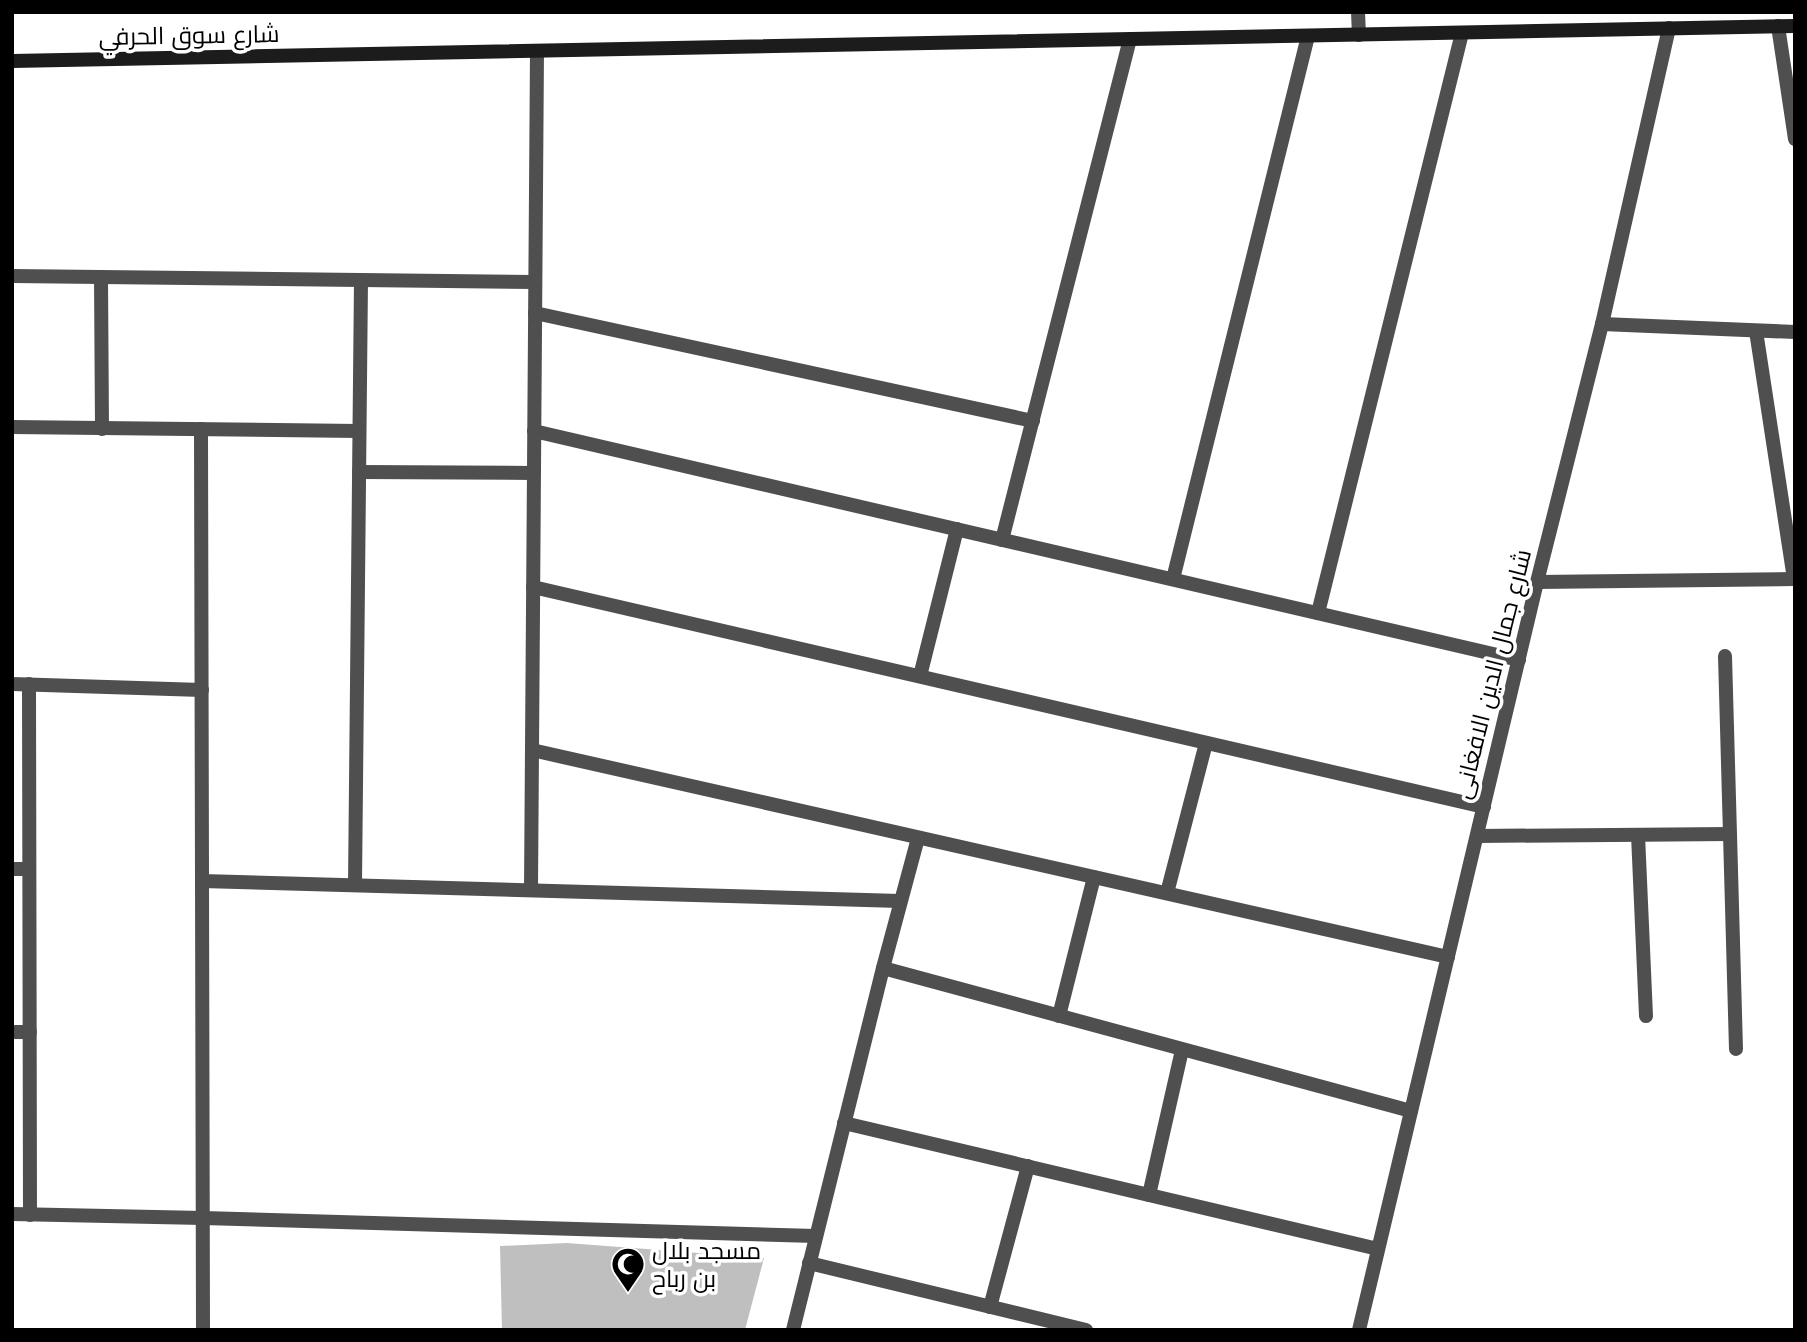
<svg xmlns="http://www.w3.org/2000/svg" width="1807" height="1342" font-family="Jost,Cairo,sans-serif">
<style>
.building{fill:#bfbfbf}
.lines{fill:none;stroke-linecap:round;stroke-linejoin:round}
.lane{stroke:#4f4f4f;stroke-width:14}
.street{stroke:#4f4f4f;stroke-width:14}
.secondary{stroke:#1c1c1c;stroke-width:14}
.labels{text-anchor:middle;dominant-baseline:central;stroke-width:7;stroke-linejoin:round;paint-order:stroke}
.street-label{font-size:24px;fill:#000;stroke:#fff}
.poi-label{font-size:24px;fill:#000;stroke:#fff;text-anchor:start}
</style>
<rect width="100%" height="100%" fill="#fff"/>
<polygon class="building" points="567,1243 764,1258 745,1330 502,1330 500,1246"/>
<g class="lines">
<polyline class="lane" points="1638,835 1646,1016"/>
<g class="street">
<polyline points="1358,12 1359,35"/>
<polyline points="1778,26 1795,139"/>
<polyline points="12,276 535,282"/>
<polyline points="101,277 102,429"/>
<polyline points="535,313 1033,421"/>
<polyline points="1602,324 1795,332"/>
<polyline points="1756,331 1794,579"/>
<polyline points="12,427 359,431"/>
<polyline points="201,429 203,1330"/>
<polyline points="534,431 1519,660"/>
<polyline points="359,472 534,473"/>
<polyline points="1002,540 1130,39"/>
<polyline points="1173,579 1308,36"/>
<polyline points="1537,582 1795,579"/>
<polyline points="533,587 1484,807"/>
<polyline points="1318,613 1462,33"/>
<polyline points="1725,656 1736,1049"/>
<polyline points="920,676 957,529"/>
<polyline points="12,684 202,690"/>
<polyline points="29,684 30,1215"/>
<polyline points="532,750 1448,957"/>
<polyline points="1477,836 1730,834"/>
<polyline points="12,869 29,869"/>
<polyline points="202,881 900,901"/>
<polyline points="355,885 361,280"/>
<polyline points="531,889 537,51"/>
<polyline points="1167,893 1206,743"/>
<polyline points="883,968 1411,1111"/>
<polyline points="1059,1016 1094,877"/>
<polyline points="12,1032 30,1032"/>
<polyline points="844,1123 1378,1249"/>
<polyline points="1149,1195 1182,1050"/>
<polyline points="12,1214 203,1218 816,1236"/>
<polyline points="809,1263 1086,1330"/>
<polyline points="990,1307 1028,1166"/>
<polyline points="793,1330 883,968 918,838"/>
<polyline points="1359,1330 1537,582 1602,324 1669,28"/>
</g>
<polyline class="secondary" points="12,61 1795,26"/>
</g>
<defs>
<symbol id="mosque-pin" viewBox="-11 -11 22 30"><path d="M0 17L-7.5 6A9.5 9.5 0 1 1 7.5 6Z" fill="#000" stroke="#fff"/><path d="M3.5-4.9A6 6 0 1 0 3.5 4.9A5 5 0 1 1 3.5-4.9Z" fill="#fff"/></symbol>
</defs>
<g fill-rule="evenodd">
<use href="#mosque-pin" x="609" y="1245" width="38" height="52"/>
</g>
<g class="labels">
<g class="street-label">
<text transform="translate(189 35) rotate(-1)">شارع سوق الحرفي</text>
<text transform="translate(1492 674) rotate(-76)">شارع جمال الدين الافغانى</text>
</g>
<g class="poi-label">
<text x="652" y="1250">مسجد بلال<tspan x="652" dy="28">بن رباح</tspan></text>
</g>
</g>
<rect width="1807" height="1342" fill="none" stroke="#000000" stroke-width="28"/>
</svg>
